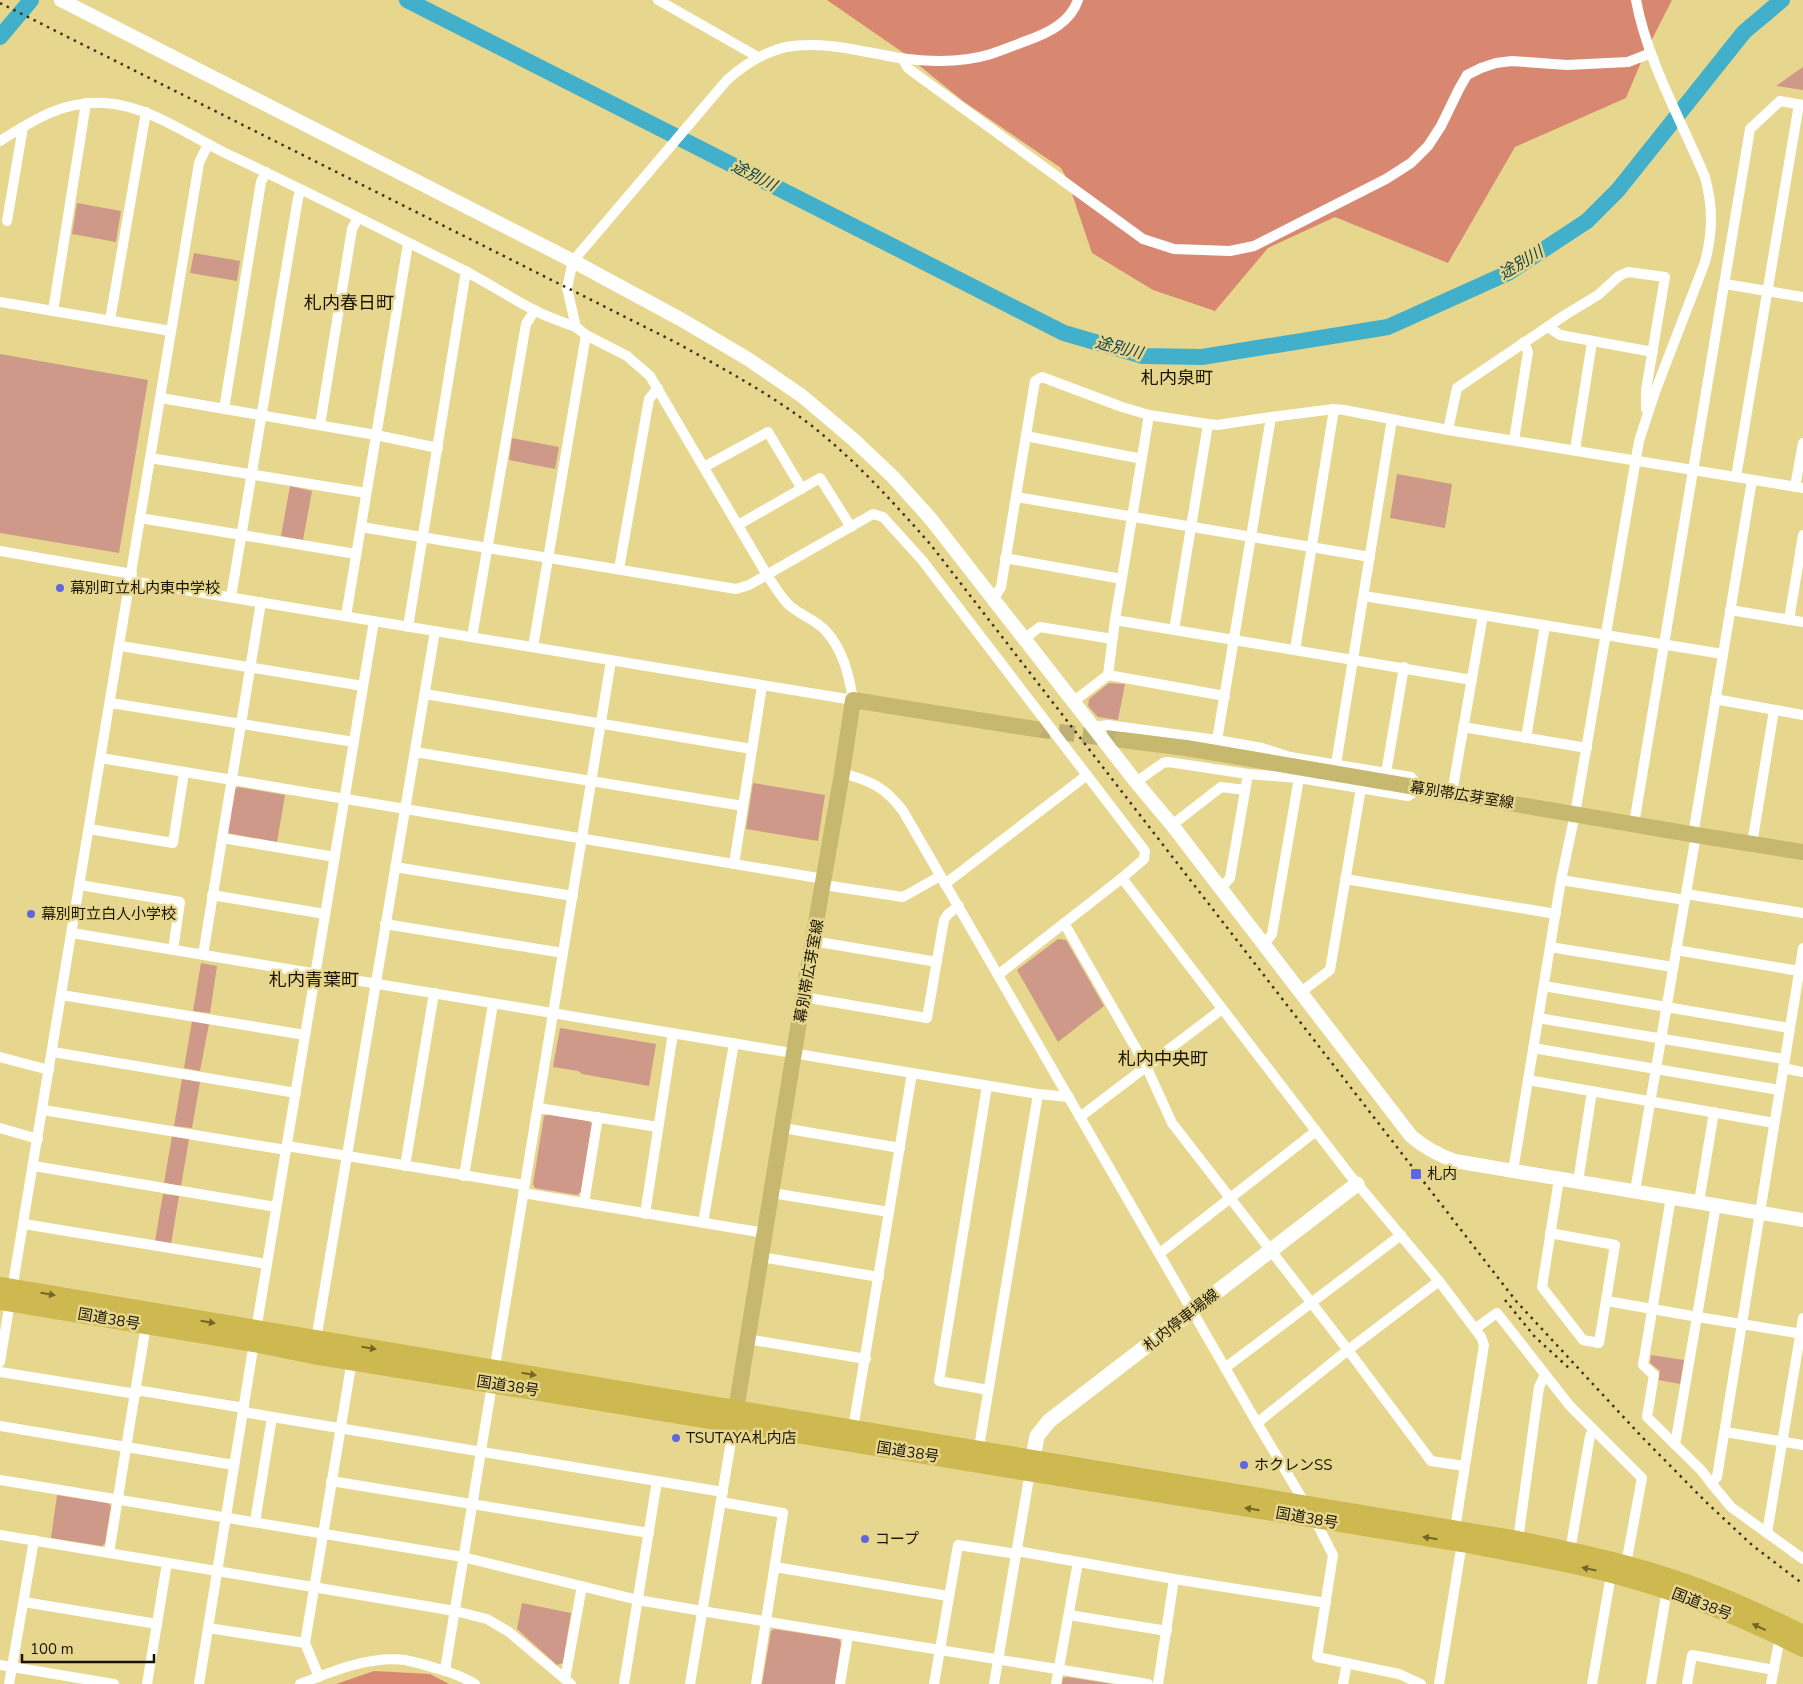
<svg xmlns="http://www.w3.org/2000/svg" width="1803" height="1684" font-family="'Nunito Sans','Noto Sans JP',sans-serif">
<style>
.green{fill:#cf9989}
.forest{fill:#d88871}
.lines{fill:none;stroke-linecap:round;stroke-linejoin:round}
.river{stroke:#42b0ca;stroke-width:16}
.primary-tunnel{stroke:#beb072;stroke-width:16;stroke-dasharray:16 8;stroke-linecap:butt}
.minor{stroke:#fff;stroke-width:10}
.tertiary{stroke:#fff;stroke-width:14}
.secondary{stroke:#fff;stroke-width:15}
.primary{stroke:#c7b870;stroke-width:16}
.trunk{stroke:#ceb850;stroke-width:18}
.rail{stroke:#3b3418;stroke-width:2.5;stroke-dasharray:2.5 5;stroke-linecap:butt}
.oneway{fill:#746628}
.poi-dot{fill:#6066de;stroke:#e7d78e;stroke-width:2}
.labels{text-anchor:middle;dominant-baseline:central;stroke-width:5;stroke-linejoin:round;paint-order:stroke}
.poi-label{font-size:15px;fill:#191300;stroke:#e7d78e;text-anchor:start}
.street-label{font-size:15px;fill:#191300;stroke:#e7d78e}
.water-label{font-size:16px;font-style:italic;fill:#0e3f4a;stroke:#e7d78e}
.quarter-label{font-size:18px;fill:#191300;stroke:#e7d78e}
</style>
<rect width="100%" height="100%" fill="#e7d78e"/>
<g class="green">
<polygon points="1803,67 1803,90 1776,86"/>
<polygon points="77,203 121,211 116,242 72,234"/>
<polygon points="194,253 240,261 237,281 190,273"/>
<polygon points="0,354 148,380 119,553 0,533"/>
<polygon points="512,438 559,447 555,469 509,460"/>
<polygon points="1397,474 1452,484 1445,528 1390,518"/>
<polygon points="290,486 312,491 303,540 281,536"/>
<polygon points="1109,683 1125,684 1118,720 1098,717 1088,706 1089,699"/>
<polygon points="753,783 825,795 818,841 746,829"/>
<polygon points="238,787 285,795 277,842 227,833 235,789"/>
<polygon points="1058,939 1066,940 1104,1006 1058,1042 1017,970"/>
<polygon points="201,963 217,966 210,1013 193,1011"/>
<polygon points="192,1021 209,1024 200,1071 184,1068"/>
<polygon points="560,1028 656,1044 649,1086 582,1074 578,1071 553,1067"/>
<polygon points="182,1079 200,1082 192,1128 174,1126"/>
<polygon points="548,1114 589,1121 592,1124 581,1192 577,1195 535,1188 533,1184 544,1116"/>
<polygon points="172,1136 189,1139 181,1186 164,1183"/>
<polygon points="163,1194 179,1196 171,1244 155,1241"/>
<polygon points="1651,1355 1684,1360 1680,1384 1658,1380 1660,1371 1650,1363"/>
<polygon points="57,1495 108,1503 111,1506 105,1543 102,1546 51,1538"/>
<polygon points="522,1603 571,1613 563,1663 557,1665 517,1629"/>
<polygon points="774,1629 839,1639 841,1643 835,1684 762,1684 771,1631"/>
<polygon points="1067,1677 1112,1684 1062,1684 1063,1678"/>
</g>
<g class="forest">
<polygon points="827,0 1672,0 1644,55 1626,98 1515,147 1448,263 1335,217 1268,248 1215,311 1153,290 1092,253 1067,179 1061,168 963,101 905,54"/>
<polygon points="374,1671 430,1674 449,1684 336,1684"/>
</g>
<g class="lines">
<g class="river">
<polyline points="407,0 1064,333 1143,356 1202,357 1388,327 1508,273 1587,221 1618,190 1744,32 1782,0"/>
<polyline points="0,37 31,0"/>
</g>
<polyline class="primary-tunnel" points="1035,729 1122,740"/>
<g class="minor">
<polyline points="658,0 758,57"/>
<polyline points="902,58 908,68 920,77 1143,239 1174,249 1230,251 1254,246 1386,179 1411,163 1428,146 1441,126 1459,89 1467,75 1481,68 1496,63 1512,61 1567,65 1628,62 1651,53"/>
<path d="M0,141C35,119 62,101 105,103C148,106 185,133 223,152C304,190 384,230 465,271C488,283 511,298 534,310C547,317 562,322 576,327"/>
<polyline points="7,221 23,127"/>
<polyline points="1725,284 1803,297"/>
<polyline points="0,302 171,331"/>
<polyline points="53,311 86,103"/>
<polyline points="110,320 146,112"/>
<polyline points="1548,327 1560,335 1653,352"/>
<polyline points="161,398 376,435 438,448"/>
<polyline points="224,409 261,182 266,172"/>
<polyline points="320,425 352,229 358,218"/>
<polyline points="1448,430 1457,388 1565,315 1598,295 1619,276 1628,272 1665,277 1646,390 1646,409"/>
<polyline points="1026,436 1142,459"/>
<polyline points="1514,440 1528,352 1524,342"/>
<polyline points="1575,450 1592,342"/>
<polyline points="150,458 366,493"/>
<polyline points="704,467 768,432 802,489"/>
<polyline points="1736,477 1799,104"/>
<polyline points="1795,487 1803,443"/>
<polyline points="1016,497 1370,557"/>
<polyline points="140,518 356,554"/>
<polyline points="738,525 820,478 851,527"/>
<polyline points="361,527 736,589 749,585 873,514 883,517 922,560 1145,851 1144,859 1122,878 998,975"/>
<polyline points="0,551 132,574"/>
<polyline points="1005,558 1122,579"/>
<polyline points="619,569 649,399 658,388"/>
<path d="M131,581L853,700C849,675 843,649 825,630C815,620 801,615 790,606C781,598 774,585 767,575L650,376L627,356L586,335L576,327L567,288L573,261L727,80C744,65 764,52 786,47C823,40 863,52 900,58C929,62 962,63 991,54C1003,50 1015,45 1026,41C1048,33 1070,23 1078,0"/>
<polyline points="1364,596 1723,654"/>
<polyline points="231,597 298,198 301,190"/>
<polyline points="994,598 1001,587 1035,381 1042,377 1122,407 1149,415 1208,424 1217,425 1271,417 1334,409 1344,410 1448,430 1803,488"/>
<polyline points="1730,610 1803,622"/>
<polyline points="346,616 408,244"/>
<polyline points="1115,620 1472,680"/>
<polyline points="1789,620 1803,535"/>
<polyline points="408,627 466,271"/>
<polyline points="1174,630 1208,424"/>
<polyline points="472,637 526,324 535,310"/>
<polyline points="1025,638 1040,627 1112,639"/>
<polyline points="121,646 363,686"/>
<polyline points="533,647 586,335"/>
<polyline points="1295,650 1334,409"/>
<polyline points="1108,675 1225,696"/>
<polyline points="425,694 752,749"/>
<polyline points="1715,699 1803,715"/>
<polyline points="1074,701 1108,675 1115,620 1149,415"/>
<polyline points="111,703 354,742"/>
<polyline points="1094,727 1108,725 1217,740 1262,748 1290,757 1411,777 1420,788 1408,796 1299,778 1248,774 1168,762 1163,763 1136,782"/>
<polyline points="1463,727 1587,748"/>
<polyline points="1526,738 1545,625"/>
<polyline points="1217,740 1271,417"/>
<polyline points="415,752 743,806"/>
<polyline points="101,758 824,879"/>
<polyline points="1336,764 1392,419"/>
<path d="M842,773C871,781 885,787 903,811L1257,1423L1306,1505"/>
<polyline points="1386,773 1404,667"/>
<polyline points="1452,793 1483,615"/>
<polyline points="1634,824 1750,129 1780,101 1803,105"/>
<polyline points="1172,825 1221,787 1245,790"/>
<polyline points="89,829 173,843 184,772"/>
<polyline points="1693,835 1752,480"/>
<polyline points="222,838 335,857"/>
<polyline points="1752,844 1774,710"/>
<polyline points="734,864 762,686"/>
<polyline points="395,867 573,896"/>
<polyline points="1122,878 1349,1174 1439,1281 1481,1337 1484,1345 1455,1529 1462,1543 1439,1684"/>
<polyline points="1345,879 1556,914"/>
<polyline points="1561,880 1685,900"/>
<polyline points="945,884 1087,775"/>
<polyline points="80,885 180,902 173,950"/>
<polyline points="824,885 903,897 940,876"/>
<polyline points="1221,888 1230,878 1248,774"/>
<polyline points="1686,894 1803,913"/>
<polyline points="212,895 325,914"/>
<polyline points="1064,923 1146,1066 1172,1123 1348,1350 1431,1461 1464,1466"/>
<polyline points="385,924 563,953"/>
<polyline points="72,933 1038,1094 1069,1097"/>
<polyline points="813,941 937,962"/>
<polyline points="1264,944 1272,934 1299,778"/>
<polyline points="1550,947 1673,967"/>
<polyline points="1803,948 1717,1477 1711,1483 1731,1507 1803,1559"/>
<polyline points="1676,950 1799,971"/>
<polyline points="203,955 261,602"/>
<polyline points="1544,986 1789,1028"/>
<polyline points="1301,992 1330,970 1361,788"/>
<polyline points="62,995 305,1035"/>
<polyline points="803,997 927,1018 944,920 948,914 959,906"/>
<polyline points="1538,1018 1784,1059"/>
<polyline points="1533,1048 1779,1090"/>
<polyline points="53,1052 296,1093"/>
<polyline points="0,1057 49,1070"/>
<polyline points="1783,1068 1803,1072"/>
<polyline points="1528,1080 1774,1123"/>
<polyline points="987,1086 939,1381 988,1390"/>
<polyline points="538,1108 658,1127"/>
<polyline points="43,1110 286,1150"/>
<polyline points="1080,1117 1222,1009"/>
<polyline points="0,1128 38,1139"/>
<polyline points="783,1128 900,1148"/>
<polyline points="287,1146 524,1185"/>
<polyline points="34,1166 276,1207"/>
<polyline points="405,1166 434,993"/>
<path d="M1513,1171L1561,880L1575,814L1639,441L1655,392L1705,262C1713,231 1713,207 1705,177C1681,120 1647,60 1636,0"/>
<polyline points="464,1176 493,1004"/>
<polyline points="1578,1182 1592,1091"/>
<polyline points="1635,1191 1696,835"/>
<polyline points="523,1193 765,1233"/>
<polyline points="772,1193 889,1212"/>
<polyline points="1671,1197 1643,1365 1654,1375 1647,1417 1701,1470 1711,1483"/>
<polyline points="1699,1202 1714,1112"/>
<polyline points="584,1203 598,1117"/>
<polyline points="645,1214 673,1033"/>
<polyline points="703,1223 734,1043"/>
<polyline points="24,1224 267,1264"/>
<polyline points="1550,1233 1615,1245 1599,1343 1583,1340 1542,1287 1559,1179"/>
<polyline points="1160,1253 1316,1131"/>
<polyline points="761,1257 879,1277"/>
<polyline points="1607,1301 1698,1317 1803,1334"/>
<polyline points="1476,1328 1497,1313 1570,1406 1642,1478 1626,1564"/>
<polyline points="747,1339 866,1359"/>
<polyline points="316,1340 435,631"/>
<path d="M0,1362C68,963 133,563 199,163L208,144"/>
<polyline points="1225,1368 1401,1235"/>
<polyline points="0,1372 136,1394"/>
<polyline points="136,1390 244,1408"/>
<polyline points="243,1412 723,1492"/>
<polyline points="1257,1423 1348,1350 1439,1281"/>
<polyline points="0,1426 234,1465"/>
<polyline points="853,1429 912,1073"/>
<polyline points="1725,1432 1803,1445"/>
<polyline points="1675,1445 1716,1205"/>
<polyline points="978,1453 1038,1094"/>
<polyline points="0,1480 463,1557 638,1600 702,1611 1148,1684"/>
<polyline points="331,1481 649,1533"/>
<polyline points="721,1502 783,1513 756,1684"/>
<polyline points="1314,1518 1333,1555 1317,1657 1399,1674 1421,1684"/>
<polyline points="255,1522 272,1417"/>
<polyline points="1767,1533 1803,1318"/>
<polyline points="0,1535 313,1587 455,1611 487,1619 509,1632 571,1684"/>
<polyline points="1518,1540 1539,1387 1545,1375"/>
<polyline points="1017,1551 1174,1579 1326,1603"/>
<polyline points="1570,1551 1590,1436 1593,1431"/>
<polyline points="109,1553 146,1325"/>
<polyline points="775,1567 948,1596"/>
<polyline points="24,1602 157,1624"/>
<polyline points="1069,1615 1167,1631"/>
<polyline points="208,1628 305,1643"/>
<polyline points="0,1665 114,1684"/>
<polyline points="445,1670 611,661"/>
<polyline points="319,1677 305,1643 352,1360"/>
<polyline points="565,1679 582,1586"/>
<polyline points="9,1684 34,1540"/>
<polyline points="147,1684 167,1563"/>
<polyline points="199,1684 256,1330 374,621"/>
<path d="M300,1684C333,1671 369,1656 405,1660C415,1662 426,1665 435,1668C450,1672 462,1676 475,1684"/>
<polyline points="624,1684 657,1481"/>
<polyline points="690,1684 734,1424"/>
<polyline points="840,1684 848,1635"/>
<polyline points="934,1684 958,1545 1017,1554"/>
<polyline points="994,1684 1030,1472"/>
<polyline points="1056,1684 1078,1562"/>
<polyline points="1158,1684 1174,1579"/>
<polyline points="1343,1684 1347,1663"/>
<polyline points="1592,1684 1612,1569"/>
<polyline points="1651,1684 1667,1590"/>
<polyline points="1687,1684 1692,1655 1774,1670"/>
<polyline points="1771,1684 1780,1637"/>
</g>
<path class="tertiary" d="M61,0L573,261L682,320L748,359L802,396L854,440L893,477L930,518L1136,782L1172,825L1411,1136C1425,1148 1438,1155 1455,1161L1803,1220"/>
<polyline class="secondary" points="1031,1468 1037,1436 1049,1421 1357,1184"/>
<g class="primary">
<polyline points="1122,740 1186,748 1696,835 1803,852"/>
<polyline points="734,1422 803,997 842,773 853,700 1035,729"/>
</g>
<g class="trunk">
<path d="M0,1286L1518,1540C1566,1550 1615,1560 1662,1575C1711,1590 1757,1611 1803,1634"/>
<path d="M0,1301L254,1343L313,1355L1462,1543C1512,1553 1563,1561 1612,1574C1679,1591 1742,1617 1803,1648"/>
</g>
<g class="rail">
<path d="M0,3L675,342C722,368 769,393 812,426C856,461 894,503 931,545L1516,1301L1641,1436L1706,1502L1752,1545L1803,1584"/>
<polyline points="1505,1300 1535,1337 1570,1369"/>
</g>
</g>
<defs><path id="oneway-solid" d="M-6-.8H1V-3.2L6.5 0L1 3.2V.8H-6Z" transform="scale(1.25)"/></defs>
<g class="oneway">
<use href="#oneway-solid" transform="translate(48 1294) rotate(10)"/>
<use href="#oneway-solid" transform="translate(208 1322) rotate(10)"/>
<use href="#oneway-solid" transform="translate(369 1348) rotate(9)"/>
<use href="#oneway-solid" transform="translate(529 1374) rotate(10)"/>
<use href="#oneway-solid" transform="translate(1252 1509) rotate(-171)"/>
<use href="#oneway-solid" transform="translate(1430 1538) rotate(-171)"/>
<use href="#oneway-solid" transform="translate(1589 1569) rotate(-168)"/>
<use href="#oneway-solid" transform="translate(1759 1627) rotate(-155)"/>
</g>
<g class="poi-dot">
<circle cx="60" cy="588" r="5"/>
<circle cx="31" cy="914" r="5"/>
<rect x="1410" y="1168" width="12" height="12" rx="2.5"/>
<circle cx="676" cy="1438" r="5"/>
<circle cx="1244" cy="1465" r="5"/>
<circle cx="865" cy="1539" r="5"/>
</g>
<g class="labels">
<g class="poi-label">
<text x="70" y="588">幕別町立札内東中学校</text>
<text x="41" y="914">幕別町立白人小学校</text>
<text x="1427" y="1174">札内</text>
<text x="686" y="1438">TSUTAYA札内店</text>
<text x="1254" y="1465">ホクレンSS</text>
<text x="875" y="1539">コープ</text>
</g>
<g class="street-label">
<text transform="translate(1462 795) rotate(9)">幕別帯広芽室線</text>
<text transform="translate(809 971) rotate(-80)">幕別帯広芽室線</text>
<text transform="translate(109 1319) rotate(10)">国道38号</text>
<text transform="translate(1181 1320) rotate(-38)">札内停車場線</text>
<text transform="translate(508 1386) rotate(9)">国道38号</text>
<text transform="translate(908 1452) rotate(9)">国道38号</text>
<text transform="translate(1307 1518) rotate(10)">国道38号</text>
<text transform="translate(1702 1604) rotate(21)">国道38号</text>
</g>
<g class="water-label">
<text transform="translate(754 176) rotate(27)">途別川</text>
<text transform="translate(1521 263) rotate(-31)">途別川</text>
<text transform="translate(1119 348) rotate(14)">途別川</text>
</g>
<g class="quarter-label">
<text x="349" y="303">札内春日町</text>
<text x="1177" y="378">札内泉町</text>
<text x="314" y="980">札内青葉町</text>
<text x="1163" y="1059">札内中央町</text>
</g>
</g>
<path d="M22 1654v8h132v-8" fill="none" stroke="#191300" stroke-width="2.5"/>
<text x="30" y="1654" font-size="15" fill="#191300" stroke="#e7d78e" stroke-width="4" paint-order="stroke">100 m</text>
</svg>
